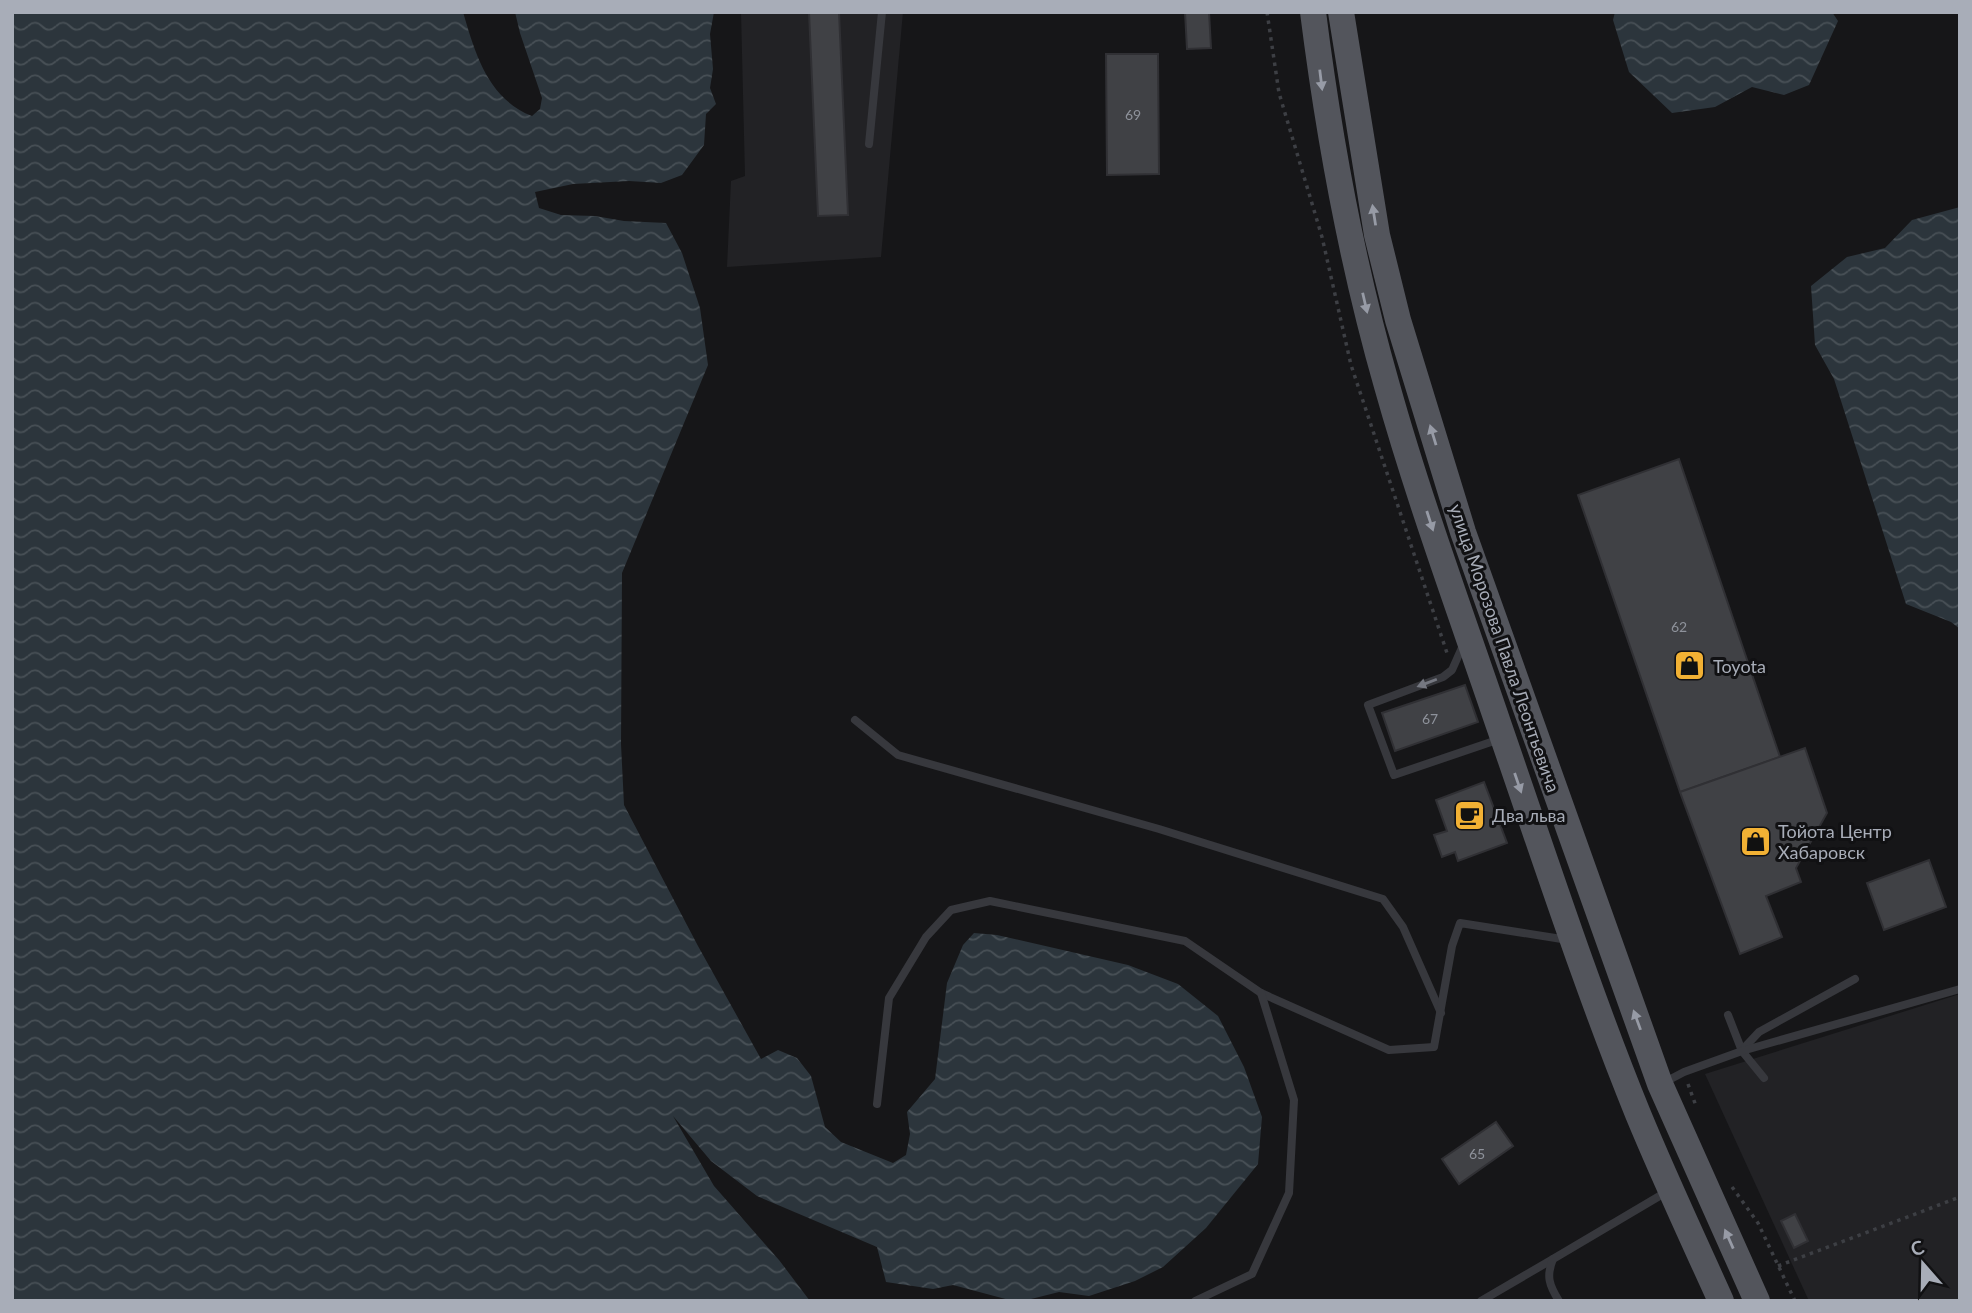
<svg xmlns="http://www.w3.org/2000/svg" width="1972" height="1313" font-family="Lato,sans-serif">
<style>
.built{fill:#222225}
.water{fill:url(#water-waves)}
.building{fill:#404145;stroke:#303034;stroke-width:2}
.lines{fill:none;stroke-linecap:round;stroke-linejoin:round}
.path{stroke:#3d3f44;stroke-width:3.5;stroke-dasharray:3.5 5;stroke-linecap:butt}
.service{stroke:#37383d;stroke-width:8}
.primary{stroke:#53555c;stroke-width:26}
.oneway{fill:#979ba6}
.oneway2{fill:#757881}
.labels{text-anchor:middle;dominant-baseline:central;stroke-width:6;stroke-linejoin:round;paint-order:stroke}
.number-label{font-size:14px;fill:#8e929b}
.street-label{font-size:18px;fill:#a8adb8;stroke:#111113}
.poi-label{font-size:18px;fill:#a8adb8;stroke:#111113;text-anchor:start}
</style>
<defs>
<pattern id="water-waves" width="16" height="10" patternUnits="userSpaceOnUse" patternTransform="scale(1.75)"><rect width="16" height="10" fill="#2c353c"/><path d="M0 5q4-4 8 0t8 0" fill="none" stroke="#485056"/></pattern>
</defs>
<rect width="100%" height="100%" fill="#161618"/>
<g class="built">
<polygon points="741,12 903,12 881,257 727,267 731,181 745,176"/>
<polygon points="1960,994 1960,1301 1809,1301 1705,1074"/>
</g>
<g class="water">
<path d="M12,12H463C475,53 488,99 532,116L540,109L542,98L520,33L515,12H714L710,34L713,69L710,88L716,104L706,114L704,145L682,175L661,183L629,181L573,184L535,192L539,208L561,215L595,216L624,221L666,223L682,253L700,308L708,365L622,573L621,744L624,805L698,946L761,1059L778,1050L797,1058L811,1076L825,1127L841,1142L893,1163L906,1155L910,1134L907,1112L935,1079L947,983L963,945L974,933L997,935L1128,965L1178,984L1218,1016L1244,1067L1262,1117L1258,1164L1206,1228L1163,1267L1135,1281L1089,1296L1059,1292L1023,1301H1013L953,1285L933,1289L886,1282L877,1247L757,1196L711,1161L673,1116L714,1186L779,1260L810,1301H12Z"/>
<polygon points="1615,12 1832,12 1838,21 1809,85 1784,95 1752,87 1715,107 1672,113 1629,72 1613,20"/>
<polygon points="1960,207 1960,629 1951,622 1906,604 1834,379 1815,345 1811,286 1847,257 1885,248 1912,220"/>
</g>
<g class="building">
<polygon points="809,12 839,12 848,215 818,216"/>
<polygon points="1185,12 1209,12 1211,48 1187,49"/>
<polygon points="1106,54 1158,54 1159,174 1107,175"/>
<polygon points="1679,459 1780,757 1680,792 1578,495"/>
<polygon points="1465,685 1478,722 1395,751 1382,713"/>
<polygon points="1805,748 1827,813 1796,868 1801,882 1766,896 1782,937 1740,954 1680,792"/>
<polygon points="1484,782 1507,843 1458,861 1455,852 1442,857 1434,835 1447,831 1436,800"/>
<polygon points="1929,860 1946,907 1884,930 1867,883"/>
<polygon points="1496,1122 1513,1146 1459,1184 1442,1159"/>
<polygon points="1795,1214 1808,1241 1794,1248 1781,1221"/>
</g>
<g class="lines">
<g class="path">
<polyline points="1267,12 1279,93 1322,237 1351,365 1447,653"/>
<polyline points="1688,1084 1696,1106"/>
<polyline points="1732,1187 1758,1223 1795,1301"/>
<polyline points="1778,1266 1960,1197"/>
</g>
<g class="service">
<polyline points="869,144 882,12"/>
<polyline points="1464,643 1452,670 1443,677 1368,705 1394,775 1494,741 1498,744"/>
<polyline points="855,720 898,755 1159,829 1383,899 1403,927 1441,1013"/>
<polyline points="1728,1015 1742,1051 1764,1078"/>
<polyline points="1744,1048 1759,1032 1855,979"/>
<polyline points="1663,1083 1684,1072 1742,1051 1960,989"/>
<polyline points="877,1104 889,998 926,937 951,910 990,901 1185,941 1261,993 1389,1050 1434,1047 1452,946 1460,923 1568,940"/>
<polyline points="1195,1301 1252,1274 1289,1193 1294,1100 1261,993"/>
<polyline points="1481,1301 1553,1259"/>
<path d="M1559,1301C1549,1285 1546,1276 1553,1259L1668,1191"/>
</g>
<g class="primary">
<path d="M1313,12C1329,139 1352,264 1387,386C1419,500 1460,611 1498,723C1543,853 1586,986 1638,1114C1664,1177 1693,1239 1721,1301"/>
<polyline points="1341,12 1377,235 1398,320 1463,532 1660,1084 1757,1301"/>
</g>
</g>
<defs><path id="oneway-solid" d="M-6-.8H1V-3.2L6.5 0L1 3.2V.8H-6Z" transform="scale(1.75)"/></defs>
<g class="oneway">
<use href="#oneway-solid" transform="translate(1321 80) rotate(83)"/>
<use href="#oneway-solid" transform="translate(1374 215) rotate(-99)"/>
<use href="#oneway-solid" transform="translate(1365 303) rotate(77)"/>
<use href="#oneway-solid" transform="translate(1433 435) rotate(-107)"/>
<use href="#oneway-solid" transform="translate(1430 521) rotate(72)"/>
<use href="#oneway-solid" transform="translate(1518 783) rotate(71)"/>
<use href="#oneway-solid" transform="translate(1637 1020) rotate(-110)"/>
<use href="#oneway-solid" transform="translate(1729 1239) rotate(-114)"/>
</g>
<use class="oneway2" href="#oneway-solid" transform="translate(1427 683) rotate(159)"/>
<defs>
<symbol id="shop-square" viewBox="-11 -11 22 22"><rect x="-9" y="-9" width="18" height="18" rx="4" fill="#f2b134" stroke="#111113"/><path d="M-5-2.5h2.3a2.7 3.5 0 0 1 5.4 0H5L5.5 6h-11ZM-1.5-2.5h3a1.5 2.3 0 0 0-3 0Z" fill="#111"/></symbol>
<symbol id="cafe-square" viewBox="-11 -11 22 22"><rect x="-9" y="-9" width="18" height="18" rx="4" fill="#f2b134" stroke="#111113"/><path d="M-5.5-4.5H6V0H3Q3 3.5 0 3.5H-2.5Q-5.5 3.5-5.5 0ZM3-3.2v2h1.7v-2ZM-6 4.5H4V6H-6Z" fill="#111"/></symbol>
</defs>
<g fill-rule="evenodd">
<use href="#shop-square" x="1672" y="648" width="35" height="35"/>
<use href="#cafe-square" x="1452" y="798" width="35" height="35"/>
<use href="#shop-square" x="1738" y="824" width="35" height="35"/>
</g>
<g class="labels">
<g class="number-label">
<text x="1133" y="114">69</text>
<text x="1679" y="626">62</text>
<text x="1430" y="718">67</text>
<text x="1477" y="1153">65</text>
</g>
<g class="street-label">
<text transform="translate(1505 648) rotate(71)">улица Морозова Павла Леонтьевича</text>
</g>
<g class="poi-label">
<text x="1713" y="666">Toyota</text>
<text x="1492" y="815">Два льва</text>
<text x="1778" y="831">Тойота Центр<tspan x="1778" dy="21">Хабаровск</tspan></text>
</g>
</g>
<rect width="1972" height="1313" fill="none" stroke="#a8adb8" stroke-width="28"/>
<g transform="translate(1923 1264) rotate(340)" stroke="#111113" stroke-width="5" paint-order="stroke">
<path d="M0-5L12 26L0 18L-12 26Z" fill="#a8adb8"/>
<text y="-10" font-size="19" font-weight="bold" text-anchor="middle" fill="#a8adb8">С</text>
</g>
</svg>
